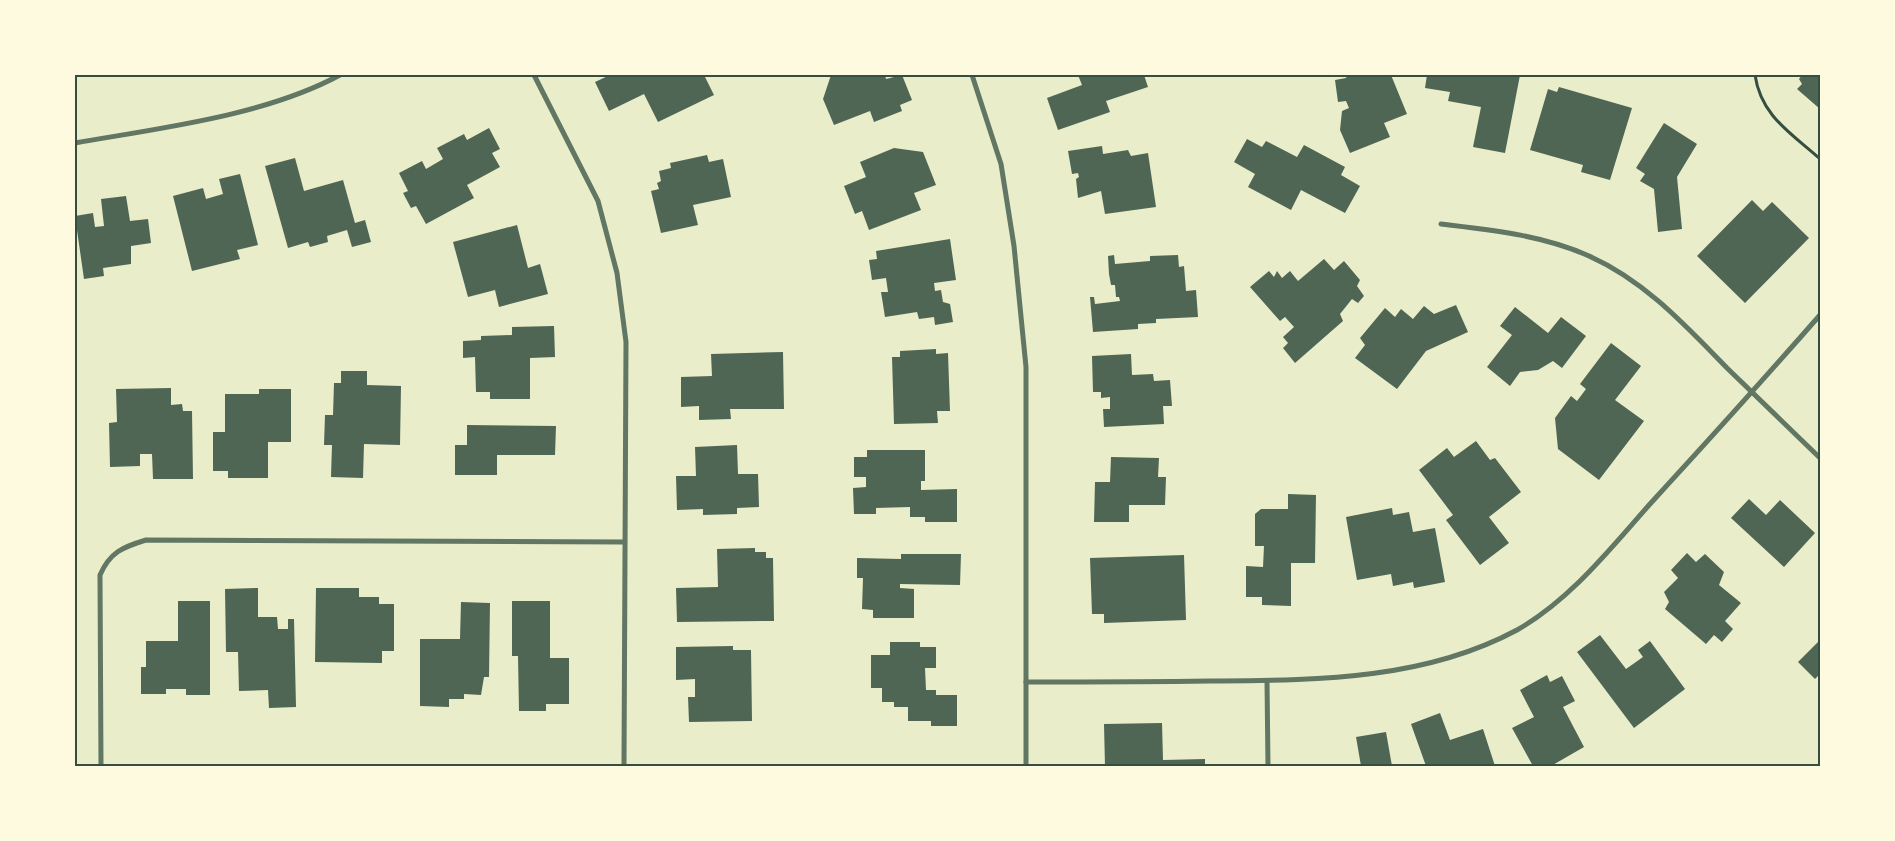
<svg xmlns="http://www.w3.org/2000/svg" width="1895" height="841" font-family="Inter,sans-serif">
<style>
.building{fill:#4f6655}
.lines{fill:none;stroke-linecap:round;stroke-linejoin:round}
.path{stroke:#344e41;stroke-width:3}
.minor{stroke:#617663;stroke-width:5}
.neatline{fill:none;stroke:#344e41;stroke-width:2}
</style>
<rect width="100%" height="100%" fill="#e9edc9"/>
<g class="building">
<polygon points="610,75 704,75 714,95 658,122 644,94 609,111 595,82"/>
<polygon points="831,75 885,75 886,79 902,75 912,100 900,105 902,111 874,122 870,111 834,125 823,99"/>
<polygon points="1078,75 1144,75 1148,87 1106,101 1110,112 1058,130 1047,98 1082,85"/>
<polygon points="1347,75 1391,75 1407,114 1384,123 1390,137 1350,153 1340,130 1342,111 1349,108 1346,101 1338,102 1335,80 1346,78"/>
<polygon points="1427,75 1520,75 1505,153 1473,147 1481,107 1448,101 1450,92 1425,88"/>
<polygon points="1802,75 1820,75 1820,109 1797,89 1802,84 1799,79"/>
<polygon points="1559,87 1632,108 1610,180 1581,172 1583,165 1530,150 1548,89 1557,92"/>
<polygon points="1664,123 1697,144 1677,177 1682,229 1658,232 1654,189 1640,181 1645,174 1636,168"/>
<polygon points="489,128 500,149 492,153 500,167 467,185 474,198 426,224 416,206 411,208 403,193 408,191 399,173 422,161 426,169 443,159 437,148 464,134 467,140"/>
<polygon points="1247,139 1262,147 1266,141 1297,157 1304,145 1345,167 1341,175 1360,186 1345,213 1301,190 1291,210 1248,187 1255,174 1234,162"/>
<polygon points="1102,146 1103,154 1128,150 1131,156 1148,153 1156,207 1105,214 1101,191 1078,198 1076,179 1079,177 1078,173 1072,174 1068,151"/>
<polygon points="894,148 923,152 936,185 914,193 921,210 869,230 862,211 855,214 844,186 866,177 860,162"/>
<polygon points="707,155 709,162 723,159 731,197 693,205 698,225 661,233 651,191 659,189 657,183 661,181 659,171 671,168 670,163"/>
<polygon points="295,158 304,191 343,180 355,223 365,220 371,242 352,247 347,230 327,236 328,242 310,247 308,242 288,248 265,166"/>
<polygon points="240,174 258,245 237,250 240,259 192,271 173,196 203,188 206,199 223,194 219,179"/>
<polygon points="126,196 130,221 148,219 151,243 131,246 131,264 103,268 104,276 84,279 75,216 93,213 95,227 104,226 101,199"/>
<polygon points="1752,200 1763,211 1772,202 1809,238 1745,303 1697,256"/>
<polygon points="517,225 528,268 540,264 548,294 499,307 495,290 468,297 453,242"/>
<polygon points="950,239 956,280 934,283 935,291 941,290 943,302 950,304 953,322 935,325 934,317 919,319 917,312 885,317 881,292 888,292 886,278 872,280 869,260 877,259 876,251"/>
<polygon points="1114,255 1115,264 1150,261 1150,256 1178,255 1179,267 1184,266 1186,291 1196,290 1198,317 1156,319 1156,323 1138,324 1138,329 1093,332 1090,297 1094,297 1095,304 1120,301 1119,297 1116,297 1115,285 1111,285 1109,274 1108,256"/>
<polygon points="1324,259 1334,270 1344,261 1360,280 1357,286 1364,296 1358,303 1352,299 1340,314 1343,321 1295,363 1283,348 1288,343 1283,337 1294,327 1285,317 1280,321 1250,287 1269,271 1274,277 1277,271 1282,278 1290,271 1298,281"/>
<polygon points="1456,305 1468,332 1426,351 1397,389 1355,358 1365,345 1360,338 1385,308 1395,317 1401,309 1413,319 1424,306 1434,314"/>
<polygon points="1515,307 1548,333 1561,317 1586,336 1562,368 1553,361 1538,370 1520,372 1510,386 1487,367 1512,335 1500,326"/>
<polygon points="554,326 555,357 530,358 530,399 490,399 490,392 476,392 475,357 463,358 463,341 481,340 481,336 512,335 512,327"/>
<polygon points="1611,343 1641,366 1615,400 1644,421 1599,480 1558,449 1555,418 1571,396 1577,401 1586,389 1580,384"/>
<polygon points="936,349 936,354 948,353 950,411 937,411 938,423 894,424 892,357 900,357 900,351"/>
<polygon points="783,352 784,409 730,409 731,419 699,420 699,406 681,407 681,377 712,376 711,354"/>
<polygon points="1131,354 1132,375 1153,374 1154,381 1170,380 1172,406 1163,406 1164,424 1104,427 1103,409 1110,409 1110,397 1101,398 1101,392 1093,392 1092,356"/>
<polygon points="341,371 367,371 367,385 401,386 400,445 364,444 363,478 331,477 332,445 324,445 325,415 333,415 334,383 341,383"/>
<polygon points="171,388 171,405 182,404 183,411 192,411 193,479 153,479 152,454 140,454 140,466 110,467 109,423 117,422 116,389"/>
<polygon points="259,389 291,389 291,442 268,442 268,478 228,478 228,471 213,471 213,432 225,432 225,394 259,394"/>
<polygon points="467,425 556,426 555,455 497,455 497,475 455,475 455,445 467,445"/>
<polygon points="1476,441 1490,460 1495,458 1521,492 1489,517 1509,543 1480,565 1446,520 1453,515 1419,470 1447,448 1454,457"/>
<polygon points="737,445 738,474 758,474 759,507 737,508 737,514 703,515 703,509 677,510 676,476 696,476 695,447"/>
<polygon points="867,450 925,450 925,481 921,481 921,490 957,489 957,522 925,522 925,517 910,517 910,507 876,508 876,514 854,514 853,488 866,487 866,477 854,477 854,457 867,457"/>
<polygon points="1111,457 1159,458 1158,477 1166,477 1165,505 1129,505 1129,522 1094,522 1095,482 1110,482"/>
<polygon points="1288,494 1316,495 1315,563 1291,563 1291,606 1262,605 1262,597 1246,597 1246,566 1263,567 1264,546 1255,546 1255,514 1261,509 1288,509"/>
<polygon points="1749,499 1766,515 1780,500 1815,533 1784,567 1731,518"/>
<polygon points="1392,508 1393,515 1409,512 1413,532 1435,528 1445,582 1414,588 1413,582 1393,586 1391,574 1357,580 1346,517"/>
<polygon points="755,548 755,552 766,552 766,558 773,558 774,621 677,622 676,588 718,587 717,549"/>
<polygon points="1687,553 1696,562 1705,554 1724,572 1719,585 1741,603 1725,621 1733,629 1722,642 1714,635 1706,644 1665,609 1669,602 1664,592 1678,578 1671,570"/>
<polygon points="901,554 961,554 960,585 900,584 900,588 914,589 914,618 873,618 873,610 862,609 863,578 857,578 857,558 901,559"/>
<polygon points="1184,555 1186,620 1104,623 1104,614 1092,614 1090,558"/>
<polygon points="258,588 258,617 277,617 278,629 288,629 288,619 294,619 296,707 269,708 268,690 239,691 238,652 226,652 225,589"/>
<polygon points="316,588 359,588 359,597 379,597 379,604 394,604 394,651 382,651 382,663 315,662"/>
<polygon points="178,601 210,601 210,695 186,695 186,689 166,689 166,694 141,694 141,667 146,667 146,641 178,641"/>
<polygon points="512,601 550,601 550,658 569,658 569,704 546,704 546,711 519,711 518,656 512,656"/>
<polygon points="461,602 490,603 489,677 484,677 481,695 464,694 464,699 449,699 449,707 420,706 420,639 460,639"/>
<polygon points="1600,635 1626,669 1643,657 1638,650 1650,641 1685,689 1634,728 1577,652"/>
<polygon points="1820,640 1820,674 1815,679 1798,662"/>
<polygon points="890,642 920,642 920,647 936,647 936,668 925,668 926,690 936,690 936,695 957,695 957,726 931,726 931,721 908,721 908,707 894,707 894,702 882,702 882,688 871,688 871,655 890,655"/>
<polygon points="733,646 733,650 751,650 752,721 689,722 688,697 695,697 695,679 676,680 676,647"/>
<polygon points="1547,675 1550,682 1562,676 1575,701 1563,707 1584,747 1551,766 1533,766 1512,728 1534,717 1520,690"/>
<polygon points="1440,713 1450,740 1483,729 1495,766 1426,766 1411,724"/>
<polygon points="1162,723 1163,760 1205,759 1205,766 1105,766 1104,724"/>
<polygon points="1386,732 1392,766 1361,766 1356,737"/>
</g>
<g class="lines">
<path class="path" d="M1755,75C1761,116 1791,133 1820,159"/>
<g class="minor">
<polyline points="534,75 598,201 617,273 626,342 624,766"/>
<polyline points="972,75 1001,164 1014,246 1026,367 1026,766"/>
<path d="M75,143C160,128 264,116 340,75"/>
<path d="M1441,224C1491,230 1543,235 1589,256C1645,281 1685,325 1727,368C1758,398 1789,428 1820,458"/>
<polyline points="1267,681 1268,766"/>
<path d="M1026,682C1087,682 1148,682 1209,681C1314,680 1422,681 1517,630C1570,600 1610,549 1650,504C1707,442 1764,379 1820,315"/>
<path d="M101,766L100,575C110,552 123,547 146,540L624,542"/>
</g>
</g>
<rect width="1895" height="841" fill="none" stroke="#fefae0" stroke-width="152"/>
<rect x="76" y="76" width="1743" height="689" class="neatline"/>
</svg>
